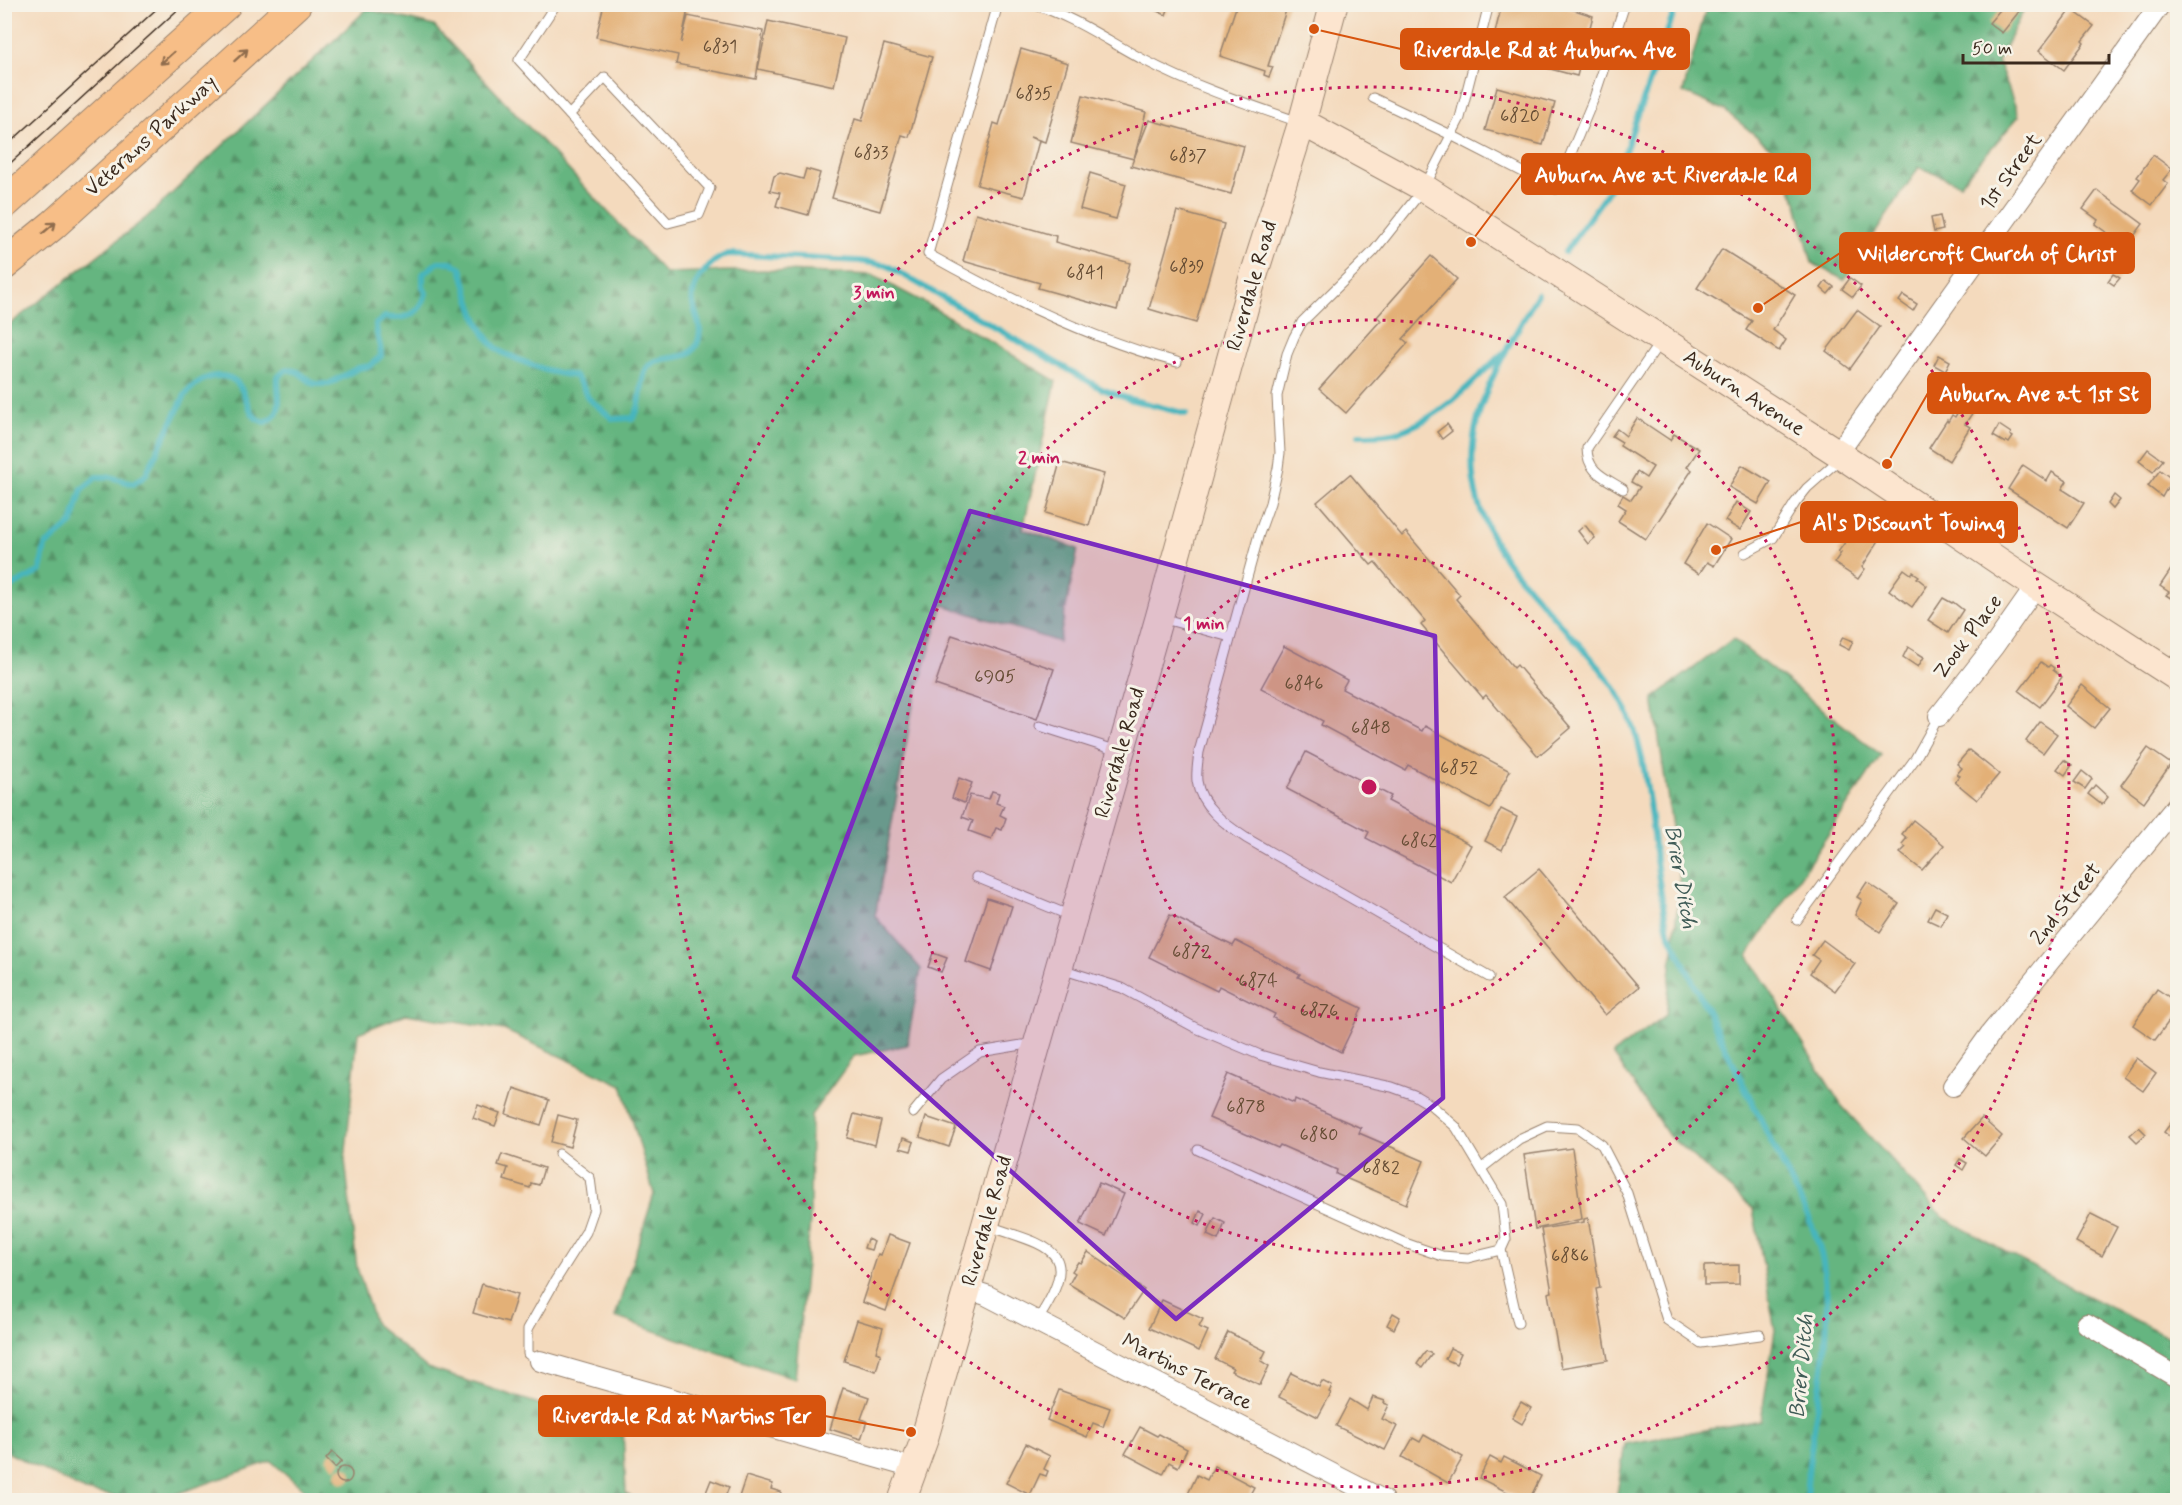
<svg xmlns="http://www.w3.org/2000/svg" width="2182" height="1505" font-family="Mynerve,sans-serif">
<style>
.forest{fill:url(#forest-firs);stroke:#50704f;stroke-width:1.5}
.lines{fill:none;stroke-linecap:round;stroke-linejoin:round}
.stream{stroke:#46b5bd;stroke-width:6}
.building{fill:#e3b077}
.lane-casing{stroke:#98826e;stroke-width:11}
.street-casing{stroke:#98826e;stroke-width:22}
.secondary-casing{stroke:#98826e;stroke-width:29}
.primary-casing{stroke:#98826e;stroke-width:32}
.lane{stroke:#fff;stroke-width:9}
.street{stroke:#fff;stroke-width:20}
.secondary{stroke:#fce5cf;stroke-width:27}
.primary{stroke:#f7be87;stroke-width:30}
.tram{stroke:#3b2a1e;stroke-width:1.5}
.oneway{stroke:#906d4d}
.marked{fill:#7b2cbf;fill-opacity:0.2;stroke:#7b2cbf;stroke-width:4.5;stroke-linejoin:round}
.ring{fill:none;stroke:#c2185b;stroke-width:3;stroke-dasharray:3 6}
.labels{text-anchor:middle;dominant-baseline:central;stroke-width:6;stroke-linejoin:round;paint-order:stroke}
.number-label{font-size:18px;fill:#654c34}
.street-label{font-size:21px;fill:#3b2a1e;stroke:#f7f3e8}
.water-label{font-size:22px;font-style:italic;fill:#3f5b56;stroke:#f7f3e8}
.centre{fill:#c2185b;stroke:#f7f3e8;stroke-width:3}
.ring-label{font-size:18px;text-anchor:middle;font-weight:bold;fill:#c2185b;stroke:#f7f3e8;stroke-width:6;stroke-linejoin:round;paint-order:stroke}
.leader{fill:none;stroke:#d7540e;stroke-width:2}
.callout-dot{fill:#d7540e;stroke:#f7f3e8;stroke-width:2}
.callout{fill:#d7540e;stroke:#d7540e;stroke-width:2}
.callout-label{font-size:22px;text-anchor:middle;font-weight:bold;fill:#fff}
</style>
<defs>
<pattern id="forest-firs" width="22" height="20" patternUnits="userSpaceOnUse" patternTransform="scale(1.5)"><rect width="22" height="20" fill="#65b580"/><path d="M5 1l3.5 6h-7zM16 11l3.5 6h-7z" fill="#549368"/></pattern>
</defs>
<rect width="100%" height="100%" fill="#f7f3e8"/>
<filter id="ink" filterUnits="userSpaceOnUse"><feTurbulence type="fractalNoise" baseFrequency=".0167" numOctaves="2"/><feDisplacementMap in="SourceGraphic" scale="12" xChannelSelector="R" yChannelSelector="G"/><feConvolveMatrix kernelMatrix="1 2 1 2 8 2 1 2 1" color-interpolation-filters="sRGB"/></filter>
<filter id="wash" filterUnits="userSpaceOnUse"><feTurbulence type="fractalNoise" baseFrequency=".008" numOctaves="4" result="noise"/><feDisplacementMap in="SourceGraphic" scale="24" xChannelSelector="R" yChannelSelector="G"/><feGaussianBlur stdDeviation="1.35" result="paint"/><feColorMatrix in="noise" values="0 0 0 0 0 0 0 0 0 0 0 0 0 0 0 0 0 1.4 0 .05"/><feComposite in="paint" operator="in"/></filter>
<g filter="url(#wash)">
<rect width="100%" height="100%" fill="#f4dabd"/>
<g class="forest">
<polygon points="1707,5 2026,5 1998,61 2019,116 1960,184 1919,167 1844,280 1812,263 1797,204 1776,152 1724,110 1683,92"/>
<polygon points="367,9 434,26 665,273 764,270 872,275 927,304 1056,381 1023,529 1078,549 1059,642 943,605 913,706 875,916 921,969 907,1045 854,1056 811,1115 810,1221 795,1379 615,1317 654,1194 622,1085 504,1030 406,1014 358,1033 345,1160 357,1268 375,1324 427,1368 623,1431 626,1494 636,1500 316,1500 271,1461 159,1500 137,1500 85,1491 5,1451 5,328 147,217"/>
<polygon points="1733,639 1881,755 1748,955 1841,1105 1944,1218 2066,1285 2177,1341 2177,1500 1616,1500 1625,1444 1761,1420 1775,1330 1753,1209 1669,1136 1613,1054 1666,1015 1680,882 1653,698"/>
</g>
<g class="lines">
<g class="stream">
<polyline points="1565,252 1607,193 1617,174 1677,4"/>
<path d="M1538,294C1489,379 1442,449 1497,546C1512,572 1535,594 1554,617C1578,644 1608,672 1624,705C1641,739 1645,773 1650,810C1655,851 1659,891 1668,931L1808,1216C1815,1234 1822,1251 1824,1270C1836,1347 1809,1423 1806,1500"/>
<path d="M1359,435C1375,435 1391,435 1406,429C1445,414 1473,381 1502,354"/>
<path d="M4,588L13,586L40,571L45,546L72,523L82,489L97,477H111L133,484L145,476L185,395C193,385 203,377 217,376C247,374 243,406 256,418C259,420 262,421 265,422C286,413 277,397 278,377L287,369L298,372L314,384H329L358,368L370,366L381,356C381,344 376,336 376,324L385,317C406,321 421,314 426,293L423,287V274L438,262H451L461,268C468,293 478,336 500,351C505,355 512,356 517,359C540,369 550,372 575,376L583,387L588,398L613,419L633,418C645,403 637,373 652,363C666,354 688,363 697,344C704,329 696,318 693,304C689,284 710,260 728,254L859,261L886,265L1102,389L1129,399L1186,414"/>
</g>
</g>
<g id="blocks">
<g class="building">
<polygon points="604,4 667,4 688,9 681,43 688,16 763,31 756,79 676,64 678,55 596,37"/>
<polygon points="1141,4 1170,4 1166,15"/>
<polygon points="1237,4 1288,4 1268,66 1273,67 1269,77 1264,75 1265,71 1220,56"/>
<polygon points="1502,4 1568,4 1568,8 1593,16 1577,76 1490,53"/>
<polygon points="2005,4 2025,4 2002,33 1989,23"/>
<polygon points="2071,9 2094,26 2082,41 2084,43 2064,70 2039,51"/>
<polygon points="768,21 845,38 834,86 758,69"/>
<polygon points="884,44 932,57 909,137 902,135 880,211 832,198 855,119 862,121"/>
<polygon points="1021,49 1068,63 1045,142 1030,137 1039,141 1024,197 977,185 994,123 999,125"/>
<polygon points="1497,87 1555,103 1543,145 1485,130"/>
<polygon points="1083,95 1146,112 1134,159 1071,143"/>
<polygon points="1149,120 1244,146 1231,194 1131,166"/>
<polygon points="2153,155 2172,169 2163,180 2168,184 2152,205 2132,190 2140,179 2137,177"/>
<polygon points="806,169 820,173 808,215 776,206 780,193 770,191 774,176 780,173 803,179"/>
<polygon points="1090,173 1126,184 1116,219 1080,209"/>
<polygon points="2097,190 2143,224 2126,247 2095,224 2098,220 2083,209"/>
<polygon points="1177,211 1224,224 1196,323 1149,309"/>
<polygon points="976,213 1056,236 1055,242 1130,263 1117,310 1038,288 1040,283 963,261"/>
<polygon points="1940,216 1943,230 1934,232 1931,218"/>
<polygon points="1722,249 1795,295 1773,330 1786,340 1779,351 1746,330 1752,321 1697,288"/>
<polygon points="1431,256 1457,279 1403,339 1408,343 1346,413 1319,389 1381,320 1377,317"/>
<polygon points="2113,274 2120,278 2114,285 2108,281"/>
<polygon points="1850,278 1861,286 1853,297 1842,289"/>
<polygon points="1826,281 1834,287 1828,294 1821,288"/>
<polygon points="1903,295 1917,304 1913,311 1899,301"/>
<polygon points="1857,310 1880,327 1850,369 1826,351"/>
<polygon points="1939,355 1950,361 1945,371 1934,365"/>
<polygon points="1962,405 1973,412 1965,424 1970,427 1949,461 1929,448 1947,420 1948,422 1952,415 1955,417"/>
<polygon points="1637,418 1670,440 1674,434 1699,449 1687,467 1692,470 1646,539 1618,521 1626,509 1618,504 1623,495 1631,500 1640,487 1631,482 1637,472 1646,478 1653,467 1620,446 1622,442 1612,436 1617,429 1626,436"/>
<polygon points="1447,424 1452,431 1442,439 1437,432"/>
<polygon points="1999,425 2011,433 2010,435 2013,437 2009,443 2006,441 2005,443 1993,436"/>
<polygon points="2148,449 2163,460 2153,472 2139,461"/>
<polygon points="1060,462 1104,474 1089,526 1046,513"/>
<polygon points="1742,465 1771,482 1758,504 1729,487"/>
<polygon points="2023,465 2047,481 2052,472 2067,481 2062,489 2084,503 2068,528 2008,489"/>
<polygon points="2160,470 2172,479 2162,497 2148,486"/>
<polygon points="1350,474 1402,536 1406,532 1460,595 1456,599 1514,668 1517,665 1571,728 1538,756 1486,695 1483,698 1421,625 1425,621 1375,562 1371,565 1317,502"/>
<polygon points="2114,495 2120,500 2113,509 2108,504"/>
<polygon points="1736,502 1751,512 1740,530 1725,521"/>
<polygon points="1707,523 1731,539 1714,566 1707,562 1699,574 1683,564"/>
<polygon points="1585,525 1595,538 1588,544 1578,531"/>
<polygon points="1856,527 1878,542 1862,567 1865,569 1858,579 1834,563 1841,553 1838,552"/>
<polygon points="2172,568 2178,572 2178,610 2174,608 2177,602 2166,595 2169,592 2160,586"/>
<polygon points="1904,569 1911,574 1913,572 1919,576 1917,578 1927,586 1912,607 1889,590"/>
<polygon points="1943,598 1952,603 1953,602 1963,610 1948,633 1928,620"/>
<polygon points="952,635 1054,669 1037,719 935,685"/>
<polygon points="1843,637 1853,641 1849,650 1839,645"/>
<polygon points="1284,646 1347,680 1342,689 1422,731 1425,726 1510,771 1490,809 1408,765 1405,770 1321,725 1323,721 1261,688"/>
<polygon points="1908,647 1924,657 1918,667 1903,657"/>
<polygon points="2041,662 2048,667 2050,665 2054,668 2053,670 2062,677 2040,707 2019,691"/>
<polygon points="2082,685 2110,708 2094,728 2066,706"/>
<polygon points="2040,722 2057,734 2043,753 2026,741"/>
<polygon points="2148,748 2171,764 2144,802 2121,785"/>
<polygon points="1969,750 1999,774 1977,800 1955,782 1960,776 1957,774 1962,768 1957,764"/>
<polygon points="1306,752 1391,796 1388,801 1471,845 1451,882 1366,838 1369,832 1287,789"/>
<polygon points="2064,760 2072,765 2065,775 2057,769"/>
<polygon points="2082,771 2092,779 2085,789 2074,782"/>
<polygon points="959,778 972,783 964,803 952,798"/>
<polygon points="2095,785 2108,797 2102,805 2088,794"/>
<polygon points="992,791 999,793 996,803 1004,806 1000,815 1006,818 1002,830 996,828 991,839 969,831 973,821 962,817 970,795 989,799"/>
<polygon points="1501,809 1517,817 1502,850 1485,841"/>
<polygon points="1913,820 1944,845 1922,870 1900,853 1906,847 1902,844 1907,838 1902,834"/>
<polygon points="1539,869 1639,987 1605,1015 1505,897"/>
<polygon points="1867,882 1899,904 1880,932 1855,915 1862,900 1857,897"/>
<polygon points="987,898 1012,906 991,971 966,962"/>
<polygon points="1935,907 1947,913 1941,926 1928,920"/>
<polygon points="1170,915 1233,946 1236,941 1300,974 1298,977 1362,1008 1341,1052 1273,1018 1275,1014 1219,986 1217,991 1149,957"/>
<polygon points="1823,940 1855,964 1835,991 1810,973 1819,960 1812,955"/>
<polygon points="933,953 947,958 941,972 928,967"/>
<polygon points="2157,989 2178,1003 2178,1009 2155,1040 2133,1025"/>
<polygon points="2136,1058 2156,1073 2143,1091 2123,1077"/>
<polygon points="1228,1074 1294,1103 1295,1099 1361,1128 1359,1133 1424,1161 1406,1204 1336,1174 1337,1170 1280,1145 1278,1148 1209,1118"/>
<polygon points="514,1088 549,1100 541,1125 506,1114"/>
<polygon points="478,1105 500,1113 495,1126 473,1118"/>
<polygon points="854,1114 881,1121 875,1145 847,1138"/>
<polygon points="2178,1114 2178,1143 2164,1132"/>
<polygon points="558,1115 577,1120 570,1147 551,1142"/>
<polygon points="926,1117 956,1127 949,1147 920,1137"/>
<polygon points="1982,1118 2002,1136 1985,1156 1964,1138"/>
<polygon points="2139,1127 2146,1134 2137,1142 2130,1135"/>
<polygon points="903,1138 914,1142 911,1151 900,1148"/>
<polygon points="1572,1148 1582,1219 1535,1229 1524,1155"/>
<polygon points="502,1154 544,1168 539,1185 531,1183 530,1188 504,1180 508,1168 498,1165"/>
<polygon points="1960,1159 1967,1163 1963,1170 1956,1165"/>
<polygon points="1099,1183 1124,1194 1106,1236 1080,1224"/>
<polygon points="1200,1211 1206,1214 1200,1226 1195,1223"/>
<polygon points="2091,1214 2117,1227 2102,1256 2076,1242"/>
<polygon points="1215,1218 1225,1223 1218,1240 1207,1235"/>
<polygon points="1588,1218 1600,1288 1596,1289 1608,1360 1561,1368 1548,1293 1552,1292 1541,1229 1584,1222 1584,1219"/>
<polygon points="888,1235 910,1243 886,1311 862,1302 878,1254 881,1255"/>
<polygon points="867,1239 874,1242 871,1250 864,1248"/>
<polygon points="1088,1252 1144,1290 1125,1318 1069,1284 1075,1273 1072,1271 1078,1262 1081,1263"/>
<polygon points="1739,1265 1739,1284 1704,1285 1704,1266"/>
<polygon points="482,1284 517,1295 508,1323 473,1313"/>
<polygon points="1162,1300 1203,1319 1199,1327 1208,1331 1199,1351 1149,1328"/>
<polygon points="1393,1313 1400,1317 1394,1329 1387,1325"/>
<polygon points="857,1320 883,1328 876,1352 881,1354 876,1371 844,1361"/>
<polygon points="1228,1332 1266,1351 1261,1361 1269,1366 1260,1385 1231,1371 1233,1368 1215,1359"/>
<polygon points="1450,1348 1461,1353 1456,1364 1445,1359"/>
<polygon points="1426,1351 1432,1354 1422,1368 1417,1364"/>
<polygon points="1291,1373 1319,1387 1322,1381 1332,1386 1329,1392 1331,1393 1318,1417 1279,1397"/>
<polygon points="843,1388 869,1397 861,1419 867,1421 861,1439 830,1429"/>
<polygon points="1059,1390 1110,1408 1103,1427 1093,1423 1087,1437 1047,1420"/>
<polygon points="1373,1397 1385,1401 1384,1403 1389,1405 1382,1419 1397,1426 1385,1450 1336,1426 1350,1399 1367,1410"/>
<polygon points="1521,1402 1531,1408 1522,1424 1512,1418"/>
<polygon points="1140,1427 1157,1436 1159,1434 1187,1449 1178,1467 1169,1462 1163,1474 1125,1454"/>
<polygon points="1424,1435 1463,1457 1448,1483 1402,1457 1413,1438 1420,1442"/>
<polygon points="1026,1444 1050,1456 1044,1469 1048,1471 1046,1476 1040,1474 1030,1495 1006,1483"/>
<polygon points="332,1452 342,1461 335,1468 326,1459"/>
<polygon points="1490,1457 1501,1463 1504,1457 1541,1476 1529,1500 1523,1500 1479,1478"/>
<polygon points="1214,1466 1254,1487 1247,1500 1221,1500 1213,1496 1211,1500 1200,1500 1188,1494 1197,1475 1207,1480"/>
<circle cx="344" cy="1475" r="8"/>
<polygon points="746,1476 773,1484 771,1489 781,1492 778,1500 738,1500"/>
<polygon points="711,1480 729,1487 724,1500 703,1500"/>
</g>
</g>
</g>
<g filter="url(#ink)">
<use href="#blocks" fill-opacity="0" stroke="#98826e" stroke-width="1.5"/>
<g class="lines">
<defs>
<g id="lane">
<polyline points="556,4 519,60 668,223 699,215 710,188 605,77 569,115"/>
<path d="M998,4L928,254C1006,298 1090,339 1177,362"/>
<path d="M1032,4C1075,17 1106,40 1144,60C1193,86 1247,104 1299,122"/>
<polyline points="1373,98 1451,135 1556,189 1594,98 1625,4"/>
<path d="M1623,489C1604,477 1587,472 1587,448L1660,342"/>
<polyline points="1745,553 1773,538 1795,503 1807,488 1841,458"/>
<polyline points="1161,618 1230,637"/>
<polyline points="1040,726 1118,751"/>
<polyline points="976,877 1071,916"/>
<polyline points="1797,920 1915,759 1939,716"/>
<polyline points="1061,969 1122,988 1196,1028 1260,1055 1319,1072 1392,1087 1414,1095 1431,1105 1456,1127 1502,1204 1506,1239 1501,1250 1468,1258 1442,1256 1405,1243 1198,1150"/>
<path d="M1489,977L1246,838C1226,825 1200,806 1197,781C1196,772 1198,761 1199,752L1259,534L1270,503L1278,468L1280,453L1277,396L1287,354L1294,337L1302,322L1374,251L1424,188L1460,118L1489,4"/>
<polyline points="913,1113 941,1079 980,1052 1022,1045 1034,1046"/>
<polyline points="1482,1168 1519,1139 1547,1126 1578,1128 1602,1145 1627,1193 1667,1320 1701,1343 1760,1335"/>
<path d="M988,1226C1051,1247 1084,1250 1037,1321"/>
<polyline points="1501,1250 1518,1323"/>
<polyline points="540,1361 528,1354 528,1329 555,1281 586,1232 594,1209 590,1178 559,1154"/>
</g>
<g id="street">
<polyline points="1838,453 2159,6"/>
<polyline points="1939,716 1994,646 2036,586"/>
<polyline points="1953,1086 1991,1033 2178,804"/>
<polyline points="967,1289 986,1295 1383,1500"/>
<polyline points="2087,1324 2178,1378"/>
<polyline points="540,1361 913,1468"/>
</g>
<g id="secondary">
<polyline points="1302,122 1424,188 1553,270 1838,453 2036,586 2178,678"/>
<polyline points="902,1500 924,1440 1159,618 1252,281 1302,122 1334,4"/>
</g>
<g id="primary">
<polyline points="4,204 226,4"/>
<polyline points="4,265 53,225 296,4"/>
</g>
</defs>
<use href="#lane" class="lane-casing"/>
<use href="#street" class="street-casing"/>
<use href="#secondary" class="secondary-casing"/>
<use href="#primary" class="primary-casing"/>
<use href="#lane" class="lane"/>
<use href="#street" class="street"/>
<use href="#secondary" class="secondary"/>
<use href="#primary" class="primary"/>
<g class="tram">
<polyline points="4,148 162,4"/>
<polyline points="4,169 184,4"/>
</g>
</g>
<defs><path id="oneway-shaft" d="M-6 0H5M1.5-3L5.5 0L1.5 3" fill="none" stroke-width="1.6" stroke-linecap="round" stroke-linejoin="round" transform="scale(1.5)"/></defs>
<g class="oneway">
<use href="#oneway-shaft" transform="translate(241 55) rotate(-42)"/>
<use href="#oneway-shaft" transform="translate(167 58) rotate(138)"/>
<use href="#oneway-shaft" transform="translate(49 228) rotate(-40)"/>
</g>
</g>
<path class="marked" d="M970,511L1435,636L1443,1098L1176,1319L794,977Z"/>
<g class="ring">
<circle cx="1369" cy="787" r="233"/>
<circle cx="1369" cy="787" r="467"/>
<circle cx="1369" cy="787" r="700"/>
</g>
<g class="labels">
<g class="number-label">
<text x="720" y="47">6831</text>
<text x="1034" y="94">6835</text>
<text x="1520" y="116">6820</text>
<text x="871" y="153">6833</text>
<text x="1188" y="156">6837</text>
<text x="1187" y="267">6839</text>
<text x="1085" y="273">6841</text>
<text x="995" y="677">6905</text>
<text x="1304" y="684">6846</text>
<text x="1371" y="728">6848</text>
<text x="1459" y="768">6852</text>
<text x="1419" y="841">6862</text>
<text x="1191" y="952">6872</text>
<text x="1258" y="981">6874</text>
<text x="1319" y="1011">6876</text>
<text x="1246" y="1107">6878</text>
<text x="1319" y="1135">6880</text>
<text x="1381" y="1168">6882</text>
<text x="1570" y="1256">6886</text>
</g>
<g class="street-label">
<text transform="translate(151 136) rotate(-42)">Veterans Parkway</text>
<text transform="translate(2011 172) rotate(-54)">1st Street</text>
<text transform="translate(1252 286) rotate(-74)">Riverdale Road</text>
<text transform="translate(1744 393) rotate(33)">Auburn Avenue</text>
<text transform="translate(1968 637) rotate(-53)">Zook Place</text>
<text transform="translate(1120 753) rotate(-74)">Riverdale Road</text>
<text transform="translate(2066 904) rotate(-51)">2nd Street</text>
<text transform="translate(987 1221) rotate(-74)">Riverdale Road</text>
<text transform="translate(1187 1372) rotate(27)">Martins Terrace</text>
</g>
<g class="water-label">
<text transform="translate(1680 877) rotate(80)">Brier Ditch</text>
<text transform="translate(1802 1366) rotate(-85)">Brier Ditch</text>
</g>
</g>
<circle cx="1369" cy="787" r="9" class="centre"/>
<g class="ring-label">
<text x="874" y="298">3 min</text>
<text x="1039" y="463">2 min</text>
<text x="1204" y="629">1 min</text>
</g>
<path class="leader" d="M1314 29L1401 49M1471 242L1522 174M1758 308L1840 253M1887 464L1928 393M1716 550L1801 522M911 1432L825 1416"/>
<g class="callout-dot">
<circle cx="1314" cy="29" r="6"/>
<circle cx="1471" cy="242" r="6"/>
<circle cx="1758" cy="308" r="6"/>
<circle cx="1887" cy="464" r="6"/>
<circle cx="1716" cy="550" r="6"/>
<circle cx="911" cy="1432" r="6"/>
</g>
<g class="callout">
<rect x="1401" y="29" width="288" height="40" rx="6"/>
<rect x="1522" y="154" width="288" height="40" rx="6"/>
<rect x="1840" y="233" width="294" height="40" rx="6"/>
<rect x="1928" y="373" width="222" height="40" rx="6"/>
<rect x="1801" y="502" width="216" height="40" rx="6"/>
<rect x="539" y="1396" width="286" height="40" rx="6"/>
</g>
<g class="callout-label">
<text x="1545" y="57">Riverdale Rd at Auburn Ave</text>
<text x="1666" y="182">Auburn Ave at Riverdale Rd</text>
<text x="1987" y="261">Wildercroft Church of Christ</text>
<text x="2039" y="401">Auburn Ave at 1st St</text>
<text x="1909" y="530">Al's Discount Towing</text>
<text x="682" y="1423">Riverdale Rd at Martins Ter</text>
</g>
<rect width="2182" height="1505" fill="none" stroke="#f7f3e8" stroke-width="24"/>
<path d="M1963 54v9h146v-9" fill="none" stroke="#3b2a1e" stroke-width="3"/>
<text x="1972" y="54" font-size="18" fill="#3b2a1e" stroke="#f7f3e8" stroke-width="4.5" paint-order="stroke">50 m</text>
</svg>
